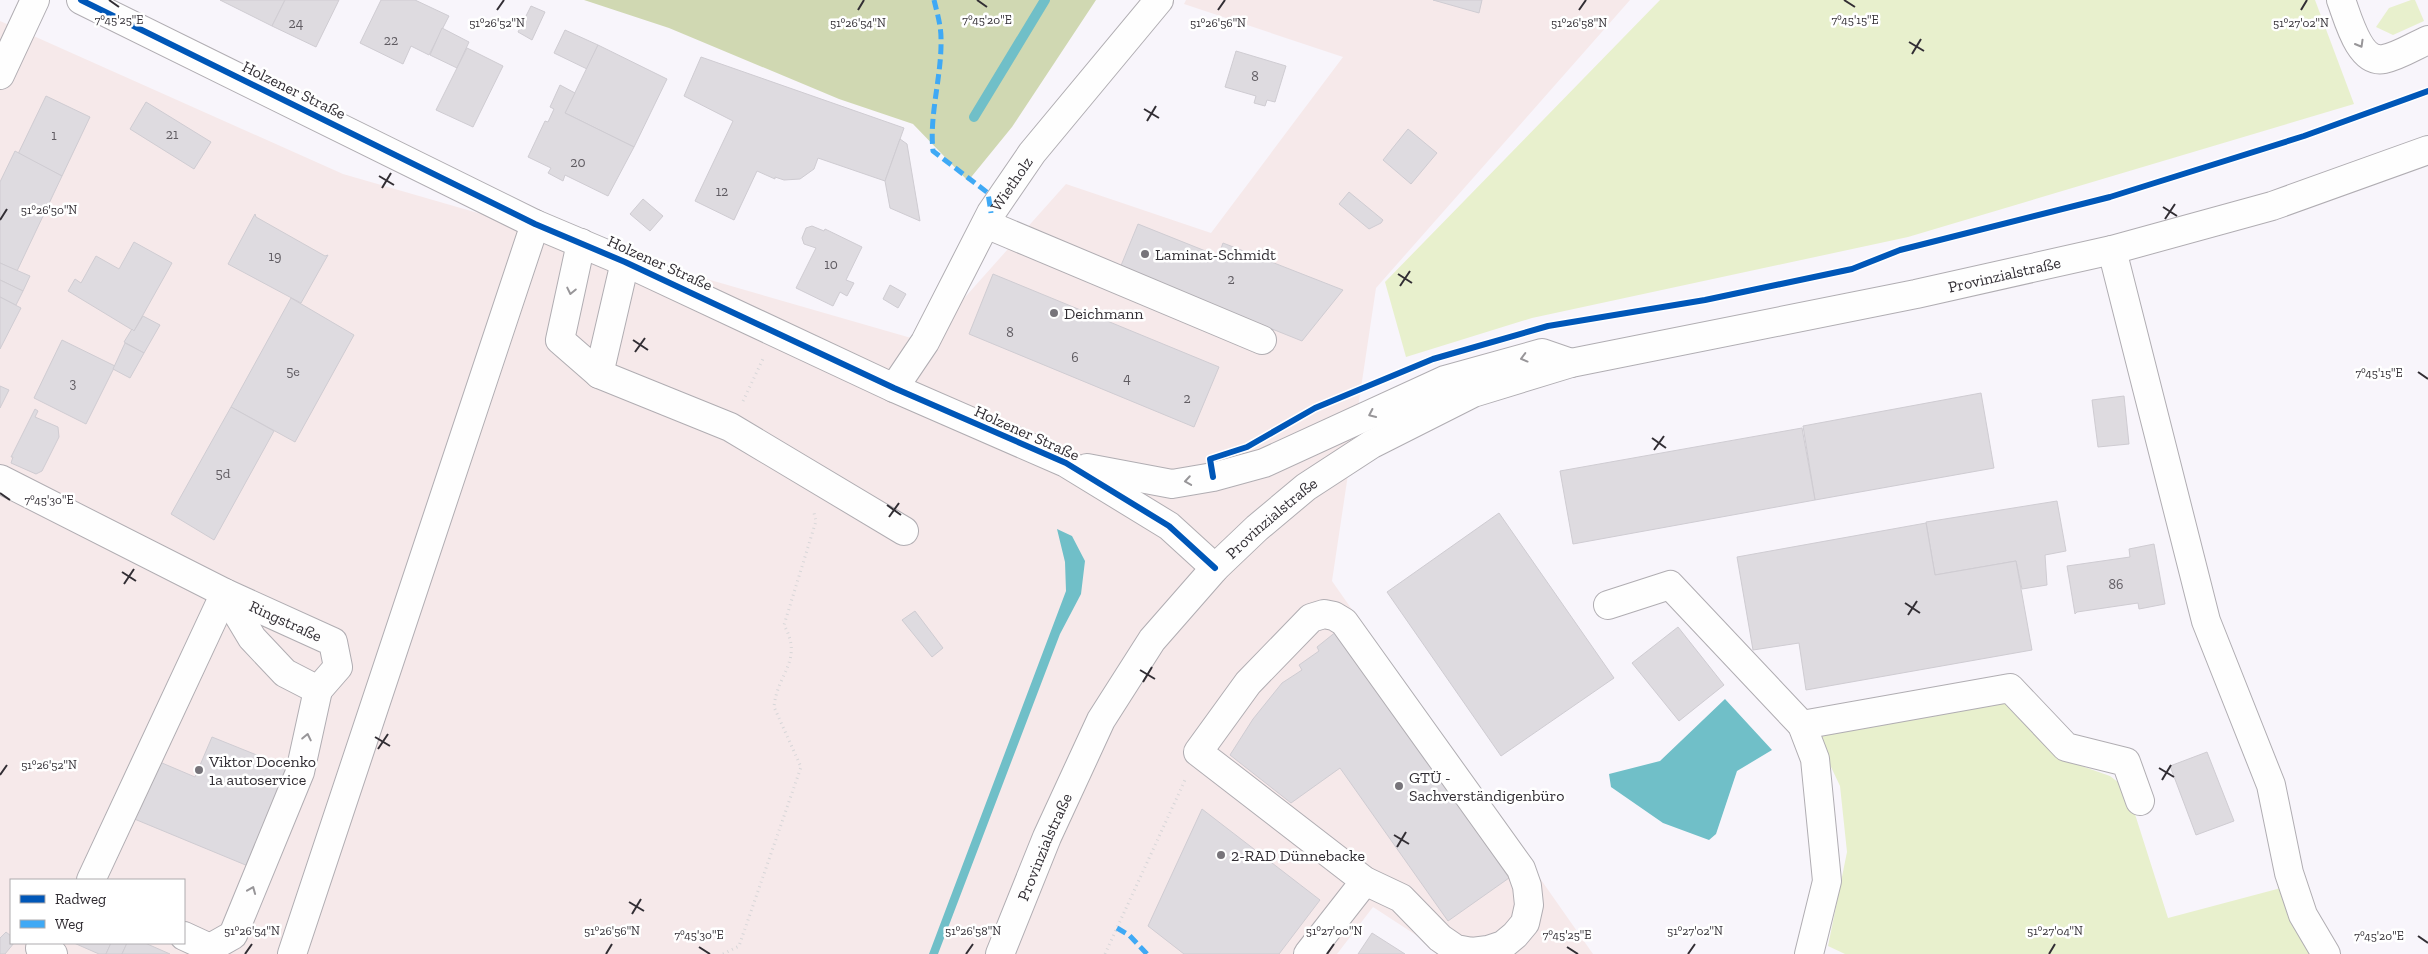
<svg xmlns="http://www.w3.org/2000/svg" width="2428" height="954" font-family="'Zilla Slab',serif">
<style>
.commercial{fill:#f6e9ea;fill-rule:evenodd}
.green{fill:#e8f0cd}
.forest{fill:#d0d8b2}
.water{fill:#70bfc8}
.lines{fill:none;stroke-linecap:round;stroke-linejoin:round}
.stream{stroke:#70bfc8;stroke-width:10}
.building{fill:#dedbe0;stroke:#cfccd2}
.minor-casing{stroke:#b0adb2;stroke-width:30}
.major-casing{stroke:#b0adb2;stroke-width:30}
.path{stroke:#d7d6d8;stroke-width:3;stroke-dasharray:1 4;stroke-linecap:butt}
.minor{stroke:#fefefe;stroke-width:28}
.major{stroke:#fefefe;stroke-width:28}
.quiet{stroke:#3fa9f5;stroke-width:5;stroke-dasharray:10 5;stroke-linecap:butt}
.cycleway-casing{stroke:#fff;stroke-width:9}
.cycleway{stroke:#0057b8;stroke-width:6}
.oneway{stroke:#989699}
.ticks{fill:none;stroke:#322e34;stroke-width:2}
.poi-dot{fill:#77747a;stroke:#fff;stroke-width:2}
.labels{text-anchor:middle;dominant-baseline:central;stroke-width:5;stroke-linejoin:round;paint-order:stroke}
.number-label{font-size:14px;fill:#605c62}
.street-label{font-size:16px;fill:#322e34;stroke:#fff}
.poi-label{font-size:16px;fill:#322e34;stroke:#fff;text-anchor:start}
.ticks-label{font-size:12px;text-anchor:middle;fill:#322e34;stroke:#fff;stroke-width:5;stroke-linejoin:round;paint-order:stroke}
</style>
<rect width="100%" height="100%" fill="#f8f5fb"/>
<path class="commercial" d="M1186,0H1630L1376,288L1332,581L1593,954H1445L1373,907L1337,954H0V21L343,174L925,342L1066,184L1211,233L1343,57L1184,4ZM11,880H184V943H11Z"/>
<g class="green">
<polygon points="1660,0 2315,0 2354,104 1908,237 1532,318 1406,357 1385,282"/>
<polygon points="2411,0 2415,0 2424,21 2393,35 2376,27 2389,8"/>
<polygon points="2000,696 2059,758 2110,776 2127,789 2168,918 2281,888 2311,954 1845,954 1828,946 1847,852 1840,786 1814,731"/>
</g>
<polygon class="forest" points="584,0 1096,0 1012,127 968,181 913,124 839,99 669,28"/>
<g class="water">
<polygon points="1057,529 1072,536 1085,561 1081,594 1060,634 938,954 929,954 1066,591 1065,562"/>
<polygon points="1725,699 1772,750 1737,771 1716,834 1709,840 1663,823 1611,787 1609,774 1660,761"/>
</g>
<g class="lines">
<polyline class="stream" points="974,117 1045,0"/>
</g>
<g class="building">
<polygon points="220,0 285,0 272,26"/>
<polygon points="285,0 339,0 316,47 272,26"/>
<polygon points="381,0 415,0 449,16 429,55 411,46 403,64 360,43"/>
<polygon points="1433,0 1482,0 1479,13"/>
<polygon points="531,6 545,12 532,40 518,32"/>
<polygon points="442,28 469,42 457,68 430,55"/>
<polygon points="565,30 598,45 587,69 554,53"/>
<polygon points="598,45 667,79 634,147 565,113"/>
<polygon points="467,48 503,66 473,127 436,110"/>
<polygon points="1236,51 1286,66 1275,102 1267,100 1265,106 1254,103 1256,96 1225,87"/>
<polygon points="701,57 904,128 885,181 818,158 814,169 800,179 784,180 775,177 775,179 757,171 734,220 695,201 733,121 684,96"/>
<polygon points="560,85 575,93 565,113 634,147 608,196 565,175 563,181 548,173 551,168 528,157 545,121 548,122 554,109 550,107"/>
<polygon points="46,96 90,117 62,176 18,154"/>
<polygon points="146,102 211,142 194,169 130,129"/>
<polygon points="1408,129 1437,153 1411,184 1383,160"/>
<polygon points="900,139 907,144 920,221 890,208 885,181"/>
<polygon points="15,151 62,176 17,271 0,263 0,182"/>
<polygon points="1349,192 1383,220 1381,223 1369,229 1339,204"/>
<polygon points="643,199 663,216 650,231 630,214"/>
<polygon points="255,214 256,217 325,256 328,255 301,303 228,264"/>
<polygon points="1138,224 1218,256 1223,243 1343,290 1302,341 1120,268"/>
<polygon points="812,226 824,231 825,229 862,247 846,280 854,283 847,296 840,292 833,306 796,288 816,248 804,244 802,238 806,228"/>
<polygon points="134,242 172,263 134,331 68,291 75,279 81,283 96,256 119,269"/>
<polygon points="0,263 30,276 23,291 0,280"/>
<polygon points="993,274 1219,367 1194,427 969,334"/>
<polygon points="0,280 23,291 16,305 0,297"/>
<polygon points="890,285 906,294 898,308 883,299"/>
<polygon points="0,297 21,308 0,349"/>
<polygon points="291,298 354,335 295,442 231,407"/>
<polygon points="143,316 160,325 144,353 124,342 132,329 134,331"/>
<polygon points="62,340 115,366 86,424 34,398"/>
<polygon points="125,343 144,353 130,378 113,369"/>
<polygon points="0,386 9,390 0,408"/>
<polygon points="1981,393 1994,468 1815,500 1803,426"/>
<polygon points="2124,396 2129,444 2098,447 2092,400"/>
<polygon points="231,407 274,431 214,540 171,514"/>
<polygon points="35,409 38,411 35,417 58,427 59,437 42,471 36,474 11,463 13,457 11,457"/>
<polygon points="1802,428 1815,500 1573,544 1560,471"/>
<polygon points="2057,501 2066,551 2045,555 2047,585 2022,589 2016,561 1935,575 1926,522"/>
<polygon points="1499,513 1614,678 1501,756 1387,592"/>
<polygon points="1926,523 1935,575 2016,561 2032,650 1806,690 1799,643 1753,650 1737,557"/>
<polygon points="2154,544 2165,604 2139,609 2138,603 2077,612 2075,614 2067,566 2130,557 2129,549"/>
<polygon points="915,611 943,648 932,657 902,620"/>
<polygon points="1678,627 1724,685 1679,721 1632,663"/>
<polygon points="1337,631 1509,878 1448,921 1340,768 1291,803 1230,755 1253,719 1282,683 1302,670 1299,665 1319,651 1317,647"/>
<polygon points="212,737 289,768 248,866 132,818 155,760 195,777"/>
<polygon points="2207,752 2234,821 2196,835 2170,766"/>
<polygon points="1202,809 1320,900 1279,954 1184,954 1148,926"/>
<polygon points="6,932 11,936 11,943 14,943 5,954 0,954 0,938"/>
<polygon points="1372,933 1405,954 1358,954"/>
<polygon points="74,943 111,943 106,954 99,954"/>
<polygon points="111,943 127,943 122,954 106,954"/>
<polygon points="127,943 145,943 170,954 122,954"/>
</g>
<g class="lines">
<defs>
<g id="minor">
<polyline points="81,0 535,224 625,262 894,388 1066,463 1169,526 1215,568"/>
<path d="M2341,0C2348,18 2359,64 2384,59C2399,56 2414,46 2428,40"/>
<polyline points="0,75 35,0"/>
<polyline points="986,224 1262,340"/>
<polyline points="581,243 560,340 599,374 730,427 904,531"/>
<polyline points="2112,250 2206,621 2271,785 2289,873 2303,915 2326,954"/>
<polyline points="599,374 625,262"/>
<path id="s1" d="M894,388L925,342L991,213L1032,153L1159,0"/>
<polyline points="1087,468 1172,484 1213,477 1264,463 1445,380 1542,353 1571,363"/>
<path id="s2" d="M0,479L225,593L333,642L338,667L318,690L285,673L252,638L225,593"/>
<polyline points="1608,605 1670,585 1802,725 1815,759 1827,881 1809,954"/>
<polygon points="1324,614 1334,616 1344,622 1521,869 1527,886 1529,905 1525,923 1515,935 1503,945 1488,950 1472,952 1456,949 1440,938 1401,898 1365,881 1198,752 1248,683 1311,618"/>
<polyline points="1802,725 2010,688 2066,747 2126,762 2140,801"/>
<polyline points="91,880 225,593"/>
<polyline points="184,936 210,948"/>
<polyline points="42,943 40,948 53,954"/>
<polyline points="208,954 210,948 233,935 300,772 318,690"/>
<polyline points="292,954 535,224"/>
<polyline points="1308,954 1365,881"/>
</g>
<g id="major">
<path id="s3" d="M1000,954L1047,837L1101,720L1152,640L1215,568L1257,528L1306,487L1372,444L1473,393L1571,363L1916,294L2112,250L2272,206L2428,150"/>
</g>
</defs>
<use href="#minor" class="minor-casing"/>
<use href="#major" class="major-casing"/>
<g class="path">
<polyline points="743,401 763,359"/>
<path d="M723,954L739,946L801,767L774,707C777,673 804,661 784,625L816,521L814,513"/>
<polyline points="1105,954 1185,780"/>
</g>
<use href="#minor" class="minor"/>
<use href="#major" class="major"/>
<g class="quiet">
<path d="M934,0C937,12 941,26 941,38C942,76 929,114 933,151L988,193L991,213"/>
<polyline points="1117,928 1129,935 1147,954"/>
</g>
<defs>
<g id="cycleway">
<polyline points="81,0 535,224 625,262 894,388 1066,463 1169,526 1215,568"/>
<polyline points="1213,477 1210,459 1247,447 1315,408 1433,359 1548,326 1705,300 1852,269 1900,250 2110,197 2304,136 2428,91"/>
</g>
</defs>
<use href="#cycleway" class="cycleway-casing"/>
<use href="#cycleway" class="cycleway"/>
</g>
<defs><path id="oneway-chevron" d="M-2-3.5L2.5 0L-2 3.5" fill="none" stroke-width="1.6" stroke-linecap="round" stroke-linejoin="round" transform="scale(1.25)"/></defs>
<g class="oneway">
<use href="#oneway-chevron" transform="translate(2360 44) rotate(60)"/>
<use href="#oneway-chevron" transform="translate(571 291) rotate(102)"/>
<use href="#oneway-chevron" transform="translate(1524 358) rotate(165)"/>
<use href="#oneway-chevron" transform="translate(1372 414) rotate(155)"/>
<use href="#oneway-chevron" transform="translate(1188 481) rotate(171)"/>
<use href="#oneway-chevron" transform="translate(307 737) rotate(-78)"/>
<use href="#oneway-chevron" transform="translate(252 890) rotate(-68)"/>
</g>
<path class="ticks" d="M109,0L119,7M977,0L987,7M1844,0L1855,7M497,10L504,0M858,10L864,0M1218,10L1225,0M1579,10L1586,0M2301,10L2307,0M1909,42L1924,51M1912,54L1921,39M1144,109L1159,118M1147,121L1156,106M379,176L394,185M382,188L391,173M2163,207L2177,216M2165,219L2175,204M0,220L7,209M1398,274L1412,283M1400,286L1410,271M633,340L648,350M635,352L645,338M2418,372L2428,379M1652,438L1666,448M1654,450L1664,436M0,493L10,500M887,505L901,515M889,517L899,503M122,572L136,581M124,584L134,569M1905,603L1920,613M1908,615L1917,601M1140,670L1155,679M1143,682L1152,667M375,737L390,746M378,749L388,734M2159,768L2174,777M0,775L7,765M2162,780L2171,765M1394,835L1409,844M1397,847L1406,832M629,902L644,911M632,914L641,899M2418,936L2428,943M699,947L710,954M1567,947L1578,954M245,954L252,944M606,954L612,944M966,954L973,944M1327,954L1334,944M1688,954L1695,944M2049,954L2055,944"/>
<g class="poi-dot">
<circle cx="1145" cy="254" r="5"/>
<circle cx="1054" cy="313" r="5"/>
<circle cx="199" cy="770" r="5"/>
<circle cx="1399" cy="786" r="5"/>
<circle cx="1221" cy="855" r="5"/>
</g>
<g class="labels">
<g class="number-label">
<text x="296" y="23">24</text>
<text x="391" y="40">22</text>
<text x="1255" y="76">8</text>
<text x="172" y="134">21</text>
<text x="54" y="135">1</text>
<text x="578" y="162">20</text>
<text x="722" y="191">12</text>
<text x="275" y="256">19</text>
<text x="831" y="264">10</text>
<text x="1231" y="279">2</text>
<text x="1010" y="332">8</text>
<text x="1075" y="357">6</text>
<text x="293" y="371">5e</text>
<text x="1127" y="378">4</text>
<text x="73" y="383">3</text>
<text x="1187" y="398">2</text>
<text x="223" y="473">5d</text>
<text x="2116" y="584">86</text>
</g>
<g class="street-label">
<text transform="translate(294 90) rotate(26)">Holzener Straße</text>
<text stroke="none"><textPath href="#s1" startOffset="236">Wietholz</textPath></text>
<text transform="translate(660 263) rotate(24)">Holzener Straße</text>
<text stroke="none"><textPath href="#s3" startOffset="1304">Provinzialstraße</textPath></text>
<text transform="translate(1027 433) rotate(24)">Holzener Straße</text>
<text stroke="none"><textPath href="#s3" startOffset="521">Provinzialstraße</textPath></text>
<text stroke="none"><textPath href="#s2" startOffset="319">Ringstraße</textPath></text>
<text stroke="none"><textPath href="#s3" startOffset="116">Provinzialstraße</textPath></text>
</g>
<g class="poi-label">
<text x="1155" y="254">Laminat-Schmidt</text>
<text x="1064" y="313">Deichmann</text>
<text x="209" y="761">Viktor Docenko<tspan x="209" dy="18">1a autoservice</tspan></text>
<text x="1409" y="777">GTÜ -<tspan x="1409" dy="18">Sachverständigenbüro</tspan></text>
<text x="1231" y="855">2-RAD Dünnebacke</text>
</g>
</g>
<g class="ticks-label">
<text x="1855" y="24">7°45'15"E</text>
<text x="119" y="24">7°45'25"E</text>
<text x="987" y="24">7°45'20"E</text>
<text x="858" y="27">51°26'54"N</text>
<text x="1218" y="27">51°26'56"N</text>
<text x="1579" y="27">51°26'58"N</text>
<text x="497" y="27">51°26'52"N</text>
<text x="2301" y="27">51°27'02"N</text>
<text x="49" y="214">51°26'50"N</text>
<text x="2379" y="377">7°45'15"E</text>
<text x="49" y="504">7°45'30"E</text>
<text x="49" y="769">51°26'52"N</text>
<text x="252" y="935">51°26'54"N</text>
<text x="612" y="935">51°26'56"N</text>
<text x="973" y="935">51°26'58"N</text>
<text x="1334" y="935">51°27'00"N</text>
<text x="1695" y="935">51°27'02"N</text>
<text x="2055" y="935">51°27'04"N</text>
<text x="699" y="939">7°45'30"E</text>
<text x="1567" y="939">7°45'25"E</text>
<text x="2379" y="940">7°45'20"E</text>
</g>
<rect x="10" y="879" width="175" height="65" fill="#ffffff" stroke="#adabae"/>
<rect x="20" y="895" width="25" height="8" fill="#0057b8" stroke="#adabae"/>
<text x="55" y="904" font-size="15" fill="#322e34">Radweg</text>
<rect x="20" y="920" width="25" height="8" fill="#3fa9f5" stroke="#adabae"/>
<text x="55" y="929" font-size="15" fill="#322e34">Weg</text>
</svg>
